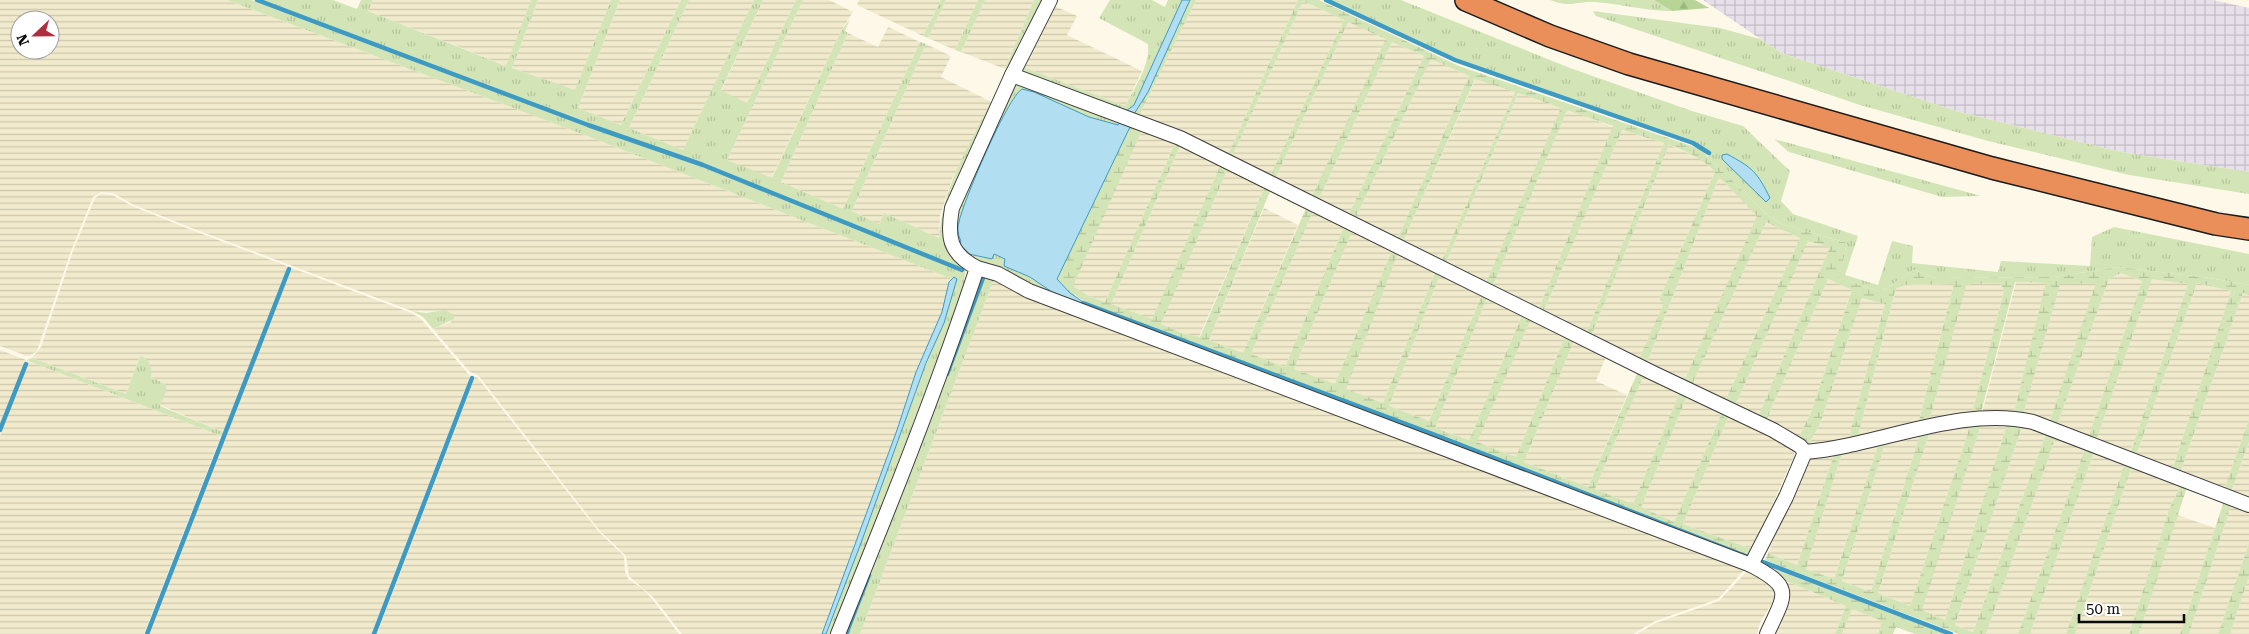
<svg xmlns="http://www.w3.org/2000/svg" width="2249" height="634" font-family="'Roboto Serif',serif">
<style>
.industrial{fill:url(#industrial-grid)}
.farmland{fill:url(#farmland-rules);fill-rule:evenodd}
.grass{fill:url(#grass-tufts)}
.forest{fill:url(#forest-firs)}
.wetland{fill:url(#wetland-marsh)}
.water{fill:#b1dff1;stroke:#3d9ac3}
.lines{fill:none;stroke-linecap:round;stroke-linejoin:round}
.stream{stroke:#3d9ac3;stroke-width:4.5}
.minor-casing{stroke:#3d3d3d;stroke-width:16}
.highway-casing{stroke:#1b1b1b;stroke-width:24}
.minor{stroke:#fff;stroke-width:14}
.highway{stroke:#ea8f5a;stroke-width:21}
</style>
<defs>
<pattern id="industrial-grid" width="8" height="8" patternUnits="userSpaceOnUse" patternTransform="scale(1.25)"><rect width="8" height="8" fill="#e7dfe9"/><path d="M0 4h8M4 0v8" fill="none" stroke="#c5bec6"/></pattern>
<pattern id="farmland-rules" width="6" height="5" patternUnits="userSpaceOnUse" patternTransform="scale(1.25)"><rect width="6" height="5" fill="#f1eacc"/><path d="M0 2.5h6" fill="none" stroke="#cdc7ae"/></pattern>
<pattern id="grass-tufts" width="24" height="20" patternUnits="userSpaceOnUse" patternTransform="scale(1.25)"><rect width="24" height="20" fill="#d3e5b6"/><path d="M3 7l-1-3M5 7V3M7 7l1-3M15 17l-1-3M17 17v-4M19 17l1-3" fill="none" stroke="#b4c39b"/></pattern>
<pattern id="forest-firs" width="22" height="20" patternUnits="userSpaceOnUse" patternTransform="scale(1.25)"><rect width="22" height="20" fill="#b8d496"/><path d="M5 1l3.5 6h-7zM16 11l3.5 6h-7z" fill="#9db580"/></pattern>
<pattern id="wetland-marsh" width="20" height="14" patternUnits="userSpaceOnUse" patternTransform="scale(1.25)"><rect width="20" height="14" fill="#d3e5b6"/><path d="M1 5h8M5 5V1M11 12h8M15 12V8" fill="none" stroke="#b4c39b"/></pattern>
</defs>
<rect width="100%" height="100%" fill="#fef8e9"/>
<polygon class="industrial" points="1703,0 2213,0 2249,8 2249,172 2121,152 1956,111 1781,53"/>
<g class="farmland">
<path d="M0,0H227L582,134L952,279L942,312L916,372L897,430L822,634H682L654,598L629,576L626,556L600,531L478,375L470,372L433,329L451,322V312L412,311L189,227L132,204L113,193L101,192L93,197L71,251L37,351L31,355L27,356L0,346ZM20,20H50V50H20Z"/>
<polygon points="373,0 531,0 507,66 368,11"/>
<polygon points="538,0 611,0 575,91 512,68"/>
<polygon points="620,0 681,0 621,125 578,108"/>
<polygon points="689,0 754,0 683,150 629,128"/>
<polygon points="763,0 796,0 747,103 721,91"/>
<polygon points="803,0 829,0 853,12 841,31 771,179 727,160"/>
<polygon points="859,0 941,0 923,36 857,5"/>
<polygon points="946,0 978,0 955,50 928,38"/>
<polygon points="985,0 1034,0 1005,69 961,52"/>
<polygon points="1196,0 1298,0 1227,157 1139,116"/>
<polygon points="1303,1 1344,20 1269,178 1231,159"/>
<polygon points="1048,3 1077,16 1067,35 1142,71 1125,106 1026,68 1023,64"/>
<polygon points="1348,21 1387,39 1310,200 1274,181"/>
<polygon points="888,27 920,42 843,209 781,182 848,33 878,47"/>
<polygon points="1392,42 1424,56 1347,218 1317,203"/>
<polygon points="926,44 951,56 941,77 992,102 952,179 940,216 939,238 884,213 879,224 852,211"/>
<polygon points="1431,59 1469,76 1396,242 1354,221"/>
<polygon points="1476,78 1515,92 1441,263 1402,244"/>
<polygon points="1518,93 1562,108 1485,285 1445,265"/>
<polygon points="1567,109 1613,127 1538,311 1492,288"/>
<polygon points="1143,128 1176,141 1105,302 1089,296 1072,286"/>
<polygon points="1622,130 1664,143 1586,334 1543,313"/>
<polygon points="1181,144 1221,164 1152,320 1111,304"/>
<polygon points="1669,145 1698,157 1715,172 1659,300 1665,303 1639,359 1591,336"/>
<polygon points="1228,168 1265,186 1199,337 1182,333 1160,324"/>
<polygon points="1719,177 1758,216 1684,381 1647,363"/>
<polygon points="101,194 112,195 132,206 189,229 411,313 421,319 470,376 372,634 148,634 225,438 221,436 144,634 0,634 0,436 28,361 221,436 223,432 160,405 165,384 151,377 140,356 126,394 32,358 41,347 73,251 95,198"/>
<polygon points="1264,208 1298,225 1243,353 1209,340"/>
<polygon points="1314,209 1345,224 1285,367 1251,354"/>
<polygon points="1766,222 1800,238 1725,401 1692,385"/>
<polygon points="1353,229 1393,248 1335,385 1294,369"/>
<polygon points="1808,240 1830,247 1758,417 1735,406"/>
<polygon points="1399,251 1436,270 1383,403 1345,389"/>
<polygon points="1441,272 1483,292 1429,421 1389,406"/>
<polygon points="2121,273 2142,281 2088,438 2057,426 2109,279"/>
<polygon points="2152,278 2188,284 2130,454 2096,441"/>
<polygon points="994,279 1745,569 1718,599 1655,621 1633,634 860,634"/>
<polygon points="1828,279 1852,290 1811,412 1798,439 1766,421"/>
<polygon points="2016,282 2047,283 2014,412 1982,413"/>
<polygon points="2097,282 2049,423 2023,415 2060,283"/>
<polygon points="2000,283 2004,291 1972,413 1929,422 1965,286 1970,284"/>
<polygon points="2197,283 2231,291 2172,470 2136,456"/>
<polygon points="1954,284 1918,424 1858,436 1894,295 1897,288 1905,285"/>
<polygon points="2243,293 2249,295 2249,419 2224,490 2180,473"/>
<polygon points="1488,295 1523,313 1469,440 1435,428"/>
<polygon points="1862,298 1885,304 1851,428 1850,438 1821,445 1809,444 1820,424"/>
<polygon points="1532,317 1566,334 1516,457 1476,442"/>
<polygon points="1575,338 1607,354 1596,381 1627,395 1588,487 1524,462"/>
<polygon points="0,350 26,360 0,426"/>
<polygon points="1645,372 1681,389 1633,504 1595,489"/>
<polygon points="475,377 477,377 599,532 624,556 625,572 629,580 642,588 652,599 679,634 377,634"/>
<polygon points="1689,392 1723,410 1674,522 1641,507"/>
<polygon points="1730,413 1795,448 1792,460 1771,508 1753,547 1749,548 1683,524"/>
<polygon points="2008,421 1945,620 1921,610 1982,422"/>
<polygon points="1971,423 1910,606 1878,593 1930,431"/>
<polygon points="2023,424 2047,431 1973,632 1955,625"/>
<polygon points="1920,434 1871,592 1842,581 1886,441"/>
<polygon points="2057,434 2086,446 2018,634 1986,634"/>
<polygon points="1879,442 1834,579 1806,569 1843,450"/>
<polygon points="2249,442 2249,499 2231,492"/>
<polygon points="2095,449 2126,460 2066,634 2030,634"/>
<polygon points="1835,451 1797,565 1768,553 1806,458"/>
<polygon points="2133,463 2182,482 2170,507 2129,634 2075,634"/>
<polygon points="2232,503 2249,509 2249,543 2218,634 2189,634"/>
<polygon points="2177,515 2215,528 2180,634 2139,634"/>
<polygon points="1749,569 1776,589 1772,603 1760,623 1757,634 1637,634 1656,623 1719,601"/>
<polygon points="2249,576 2249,634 2230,634"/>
<polygon points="1779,578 1846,606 1835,634 1774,634"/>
<polygon points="1852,609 1883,621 1878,634 1842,634"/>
</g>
<g class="grass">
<path d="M227,0H251L588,127L702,167L960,271L962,269L955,266L703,164L589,124L260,0H333L357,9L361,0H373L368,11L506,66L531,0H538L512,68L575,90L611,0H620L578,108L621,125L681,0H689L629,128L683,150L754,0H763L721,90L747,103L796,0H803L727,160L772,178L841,31L850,19L845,31L848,33L781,182L843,209L920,42L926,44L852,211L879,224L884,213L939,238C943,186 968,147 991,102L994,103L946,217L966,268L963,290L897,466L831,634H826C857,553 887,471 917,389C930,352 947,317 957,279L954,277L952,279L582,134Z"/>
<polygon points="941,0 946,0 928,38 923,36"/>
<polygon points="978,0 985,0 961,52 955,50"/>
<polygon points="1034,0 1042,0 1009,66 1005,69"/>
<path d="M1110,0H1152L1165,7L1168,0H1182L1134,105L1126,111L1021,73L1023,64L1026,68L1125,106C1135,87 1150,66 1148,44L1099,18Z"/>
<polygon points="1328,0 1401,0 1570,68 1692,111 1743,126 1790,171 1781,201 1793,214 1858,236 1845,275 1878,285 1892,241 1913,246 1912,263 1998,272 2001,261 2090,266 2092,237 2114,227 2249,254 2249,285 2210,278 2118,267 2054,277 1936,278 1914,270 1881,292 1838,278 1847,243 1781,224 1765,213 1714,163 1708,157 1710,152 1700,145 1455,59"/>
<path d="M1550,0H1654L1672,11C1646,11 1621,4 1595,2C1577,1 1569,8 1550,0Z"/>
<polygon points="1593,11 1720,28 1760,39 1781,53 1956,111 2121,152 2249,172 2249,194 2129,175 1988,141 1860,105 1596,16"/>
<polygon points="1019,83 1135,125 1130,127 1120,123 1118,125 1089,117 956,248 953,223 1013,84"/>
<polygon points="1774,139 1981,196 1942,197 1789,152"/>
<polygon points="964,248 973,255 991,259 993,254 1005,259 1004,266 1030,277 1055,294 1073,301 1429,434 1669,528 1054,298 990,263 987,267 961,254"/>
<polygon points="986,276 994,279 860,634 848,634"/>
<polygon points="446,310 454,315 454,319 433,329 423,317 412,311 426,313"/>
<path d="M140,356C150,359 152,367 151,377L165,384L167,389L160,406L223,432L221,436L26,360L32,358L126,394Z"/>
<path d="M1795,448L1794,456L1772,513L1749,555L1746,554L1749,548L1753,547C1766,518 1789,478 1795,448Z"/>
</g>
<polygon class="forest" points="1654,0 1695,0 1709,8 1672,11"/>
<g class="wetland">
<polygon points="1190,0 1196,0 1139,116 1134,114 1148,92"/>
<path d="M1298,0H1319L1459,66L1700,149L1765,213L1781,224L1847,243L1839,278L1881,292L1914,270L1936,278L2054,277L2118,267L2210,278L2249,285V295L2243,293L2180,473L2172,470L2231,291L2197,283L2136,456L2130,454L2188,284L2152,279L2096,441L2088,438L2142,281L2121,273L2109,279L2057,426L2049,423L2096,283L2060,284L2023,415L2014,412L2046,283L2015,282L1981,413H1972L2004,291L2000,283L1971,284L1966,286L1929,422L1918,424L1954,284L1905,285L1897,288L1894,295L1858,436L1850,438L1851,428L1885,304L1862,298L1820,424L1809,444L1798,439L1811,412L1852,290L1828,279L1766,421L1758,417L1830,247L1808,241L1735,406L1725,401L1800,238L1766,222L1692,385L1684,381L1757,216L1719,177L1647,363L1639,359L1664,303L1659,300L1715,172C1702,158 1686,151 1669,145L1591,336L1586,334L1664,143L1622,130L1543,313L1538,311L1613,126L1567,110L1492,288L1485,285L1561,108L1518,93L1445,265L1441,263L1515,92L1475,79L1402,244L1396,242L1469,76L1431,59L1354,221L1347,218L1424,56L1392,42L1317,203L1310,200L1386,39L1348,22L1274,181L1269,178L1344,20L1303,1L1231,159L1227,157Z"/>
<polygon points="1135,125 1143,128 1073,286 1089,296 1105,302 1176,141 1181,144 1111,304 1152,319 1221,164 1228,168 1161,324 1182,333 1200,337 1265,186 1271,189 1209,340 1243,353 1307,206 1314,209 1251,354 1285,367 1345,224 1353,229 1294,369 1335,384 1393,248 1399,251 1346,389 1383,403 1436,270 1441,272 1389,406 1429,421 1483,292 1488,295 1435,428 1469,440 1523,313 1532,317 1477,442 1516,457 1566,334 1575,338 1524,462 1588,487 1639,369 1645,372 1595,489 1633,504 1681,389 1689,392 1641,507 1674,522 1723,410 1730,413 1683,524 1749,548 1746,554 1430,432 1097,308 1070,293 1057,279 1130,127"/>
<polygon points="2249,419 2249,442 2231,492 2224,490"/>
<polygon points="2008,421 2023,424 1955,625 1973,632 2047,431 2057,434 1986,634 1959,634 1765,560 1768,553 1797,565 1835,451 1843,450 1806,569 1834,579 1879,442 1886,441 1842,581 1871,592 1920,434 1930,431 1878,593 1910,606 1971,423 1982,422 1922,610 1945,620"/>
<polygon points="2086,446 2095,449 2030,634 2018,634"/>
<polygon points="2126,460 2133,463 2075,634 2066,634"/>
<polygon points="2182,482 2188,484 2139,634 2129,634 2170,507"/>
<polygon points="2224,501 2232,503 2189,634 2180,634"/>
<polygon points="2249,543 2249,576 2230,634 2218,634"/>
<polygon points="1758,560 1763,565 1947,634 1915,634 1896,627 1893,634 1878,634 1882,621 1852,609 1842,634 1835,634 1846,606 1779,578 1765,571"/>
</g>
<g class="water">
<polygon points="1182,0 1190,0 1148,92 1134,114 1126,111 1134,105"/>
<path d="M1022,89L1034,92L1089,117L1118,125L1120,123L1130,127L1057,279L1070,293L1083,302L1082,304L1055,294L1030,277L1004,266L1005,259L994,254L992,259L969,254L964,249L961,254L956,248L961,241C958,235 957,229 959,222C963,202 1007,98 1022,89Z"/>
<path d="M1727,154C1753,168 1757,172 1770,198L1766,202L1722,159V155Z"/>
<polygon points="954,277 957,279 944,323 926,363 861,543 826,634 822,634 897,430 916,372 942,312 949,282"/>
</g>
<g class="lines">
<g class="stream">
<polyline points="257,0 588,125 703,165 962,270"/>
<polyline points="1326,0 1455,60 1693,143 1709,153"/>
<polyline points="1083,303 1430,433 1748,557"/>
<polyline points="947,374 983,278"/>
<polyline points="0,430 26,364"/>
<polyline points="1763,562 1951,634"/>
<polyline points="147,634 289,269"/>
<polyline points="374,634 472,378"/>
<polyline points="846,634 869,575"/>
</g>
<defs>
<g id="minor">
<polyline points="1012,75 1180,138 1653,373 1773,430 1800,446 1805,452"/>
<path d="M977,268L998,274L1029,291L1751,565C1795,588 1785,594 1767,634"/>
<path d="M1805,452C1879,446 1960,405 2033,422L2249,505"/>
<polyline points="1751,565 1786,497 1805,452"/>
<path d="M838,634C887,513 936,392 977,268C949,253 947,237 952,208L1012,75L1050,0"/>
</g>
<polyline id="highway" points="1466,0 1550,36 1629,64 1992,168 2216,224 2249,229"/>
</defs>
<use href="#minor" class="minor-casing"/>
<use href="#highway" class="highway-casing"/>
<use href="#minor" class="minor"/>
<use href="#highway" class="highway"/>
</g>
<g transform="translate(35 35) rotate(248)"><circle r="24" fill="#ffffff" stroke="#9d9d9d"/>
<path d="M0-4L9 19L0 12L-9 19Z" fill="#b02d3f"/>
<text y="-8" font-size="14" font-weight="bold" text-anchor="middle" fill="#0a0a0a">N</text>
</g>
<path d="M2079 614v8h105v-8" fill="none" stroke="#0a0a0a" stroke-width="2.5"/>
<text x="2086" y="614" font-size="15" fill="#0a0a0a" stroke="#ffffff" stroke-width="4" paint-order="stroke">50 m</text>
</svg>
